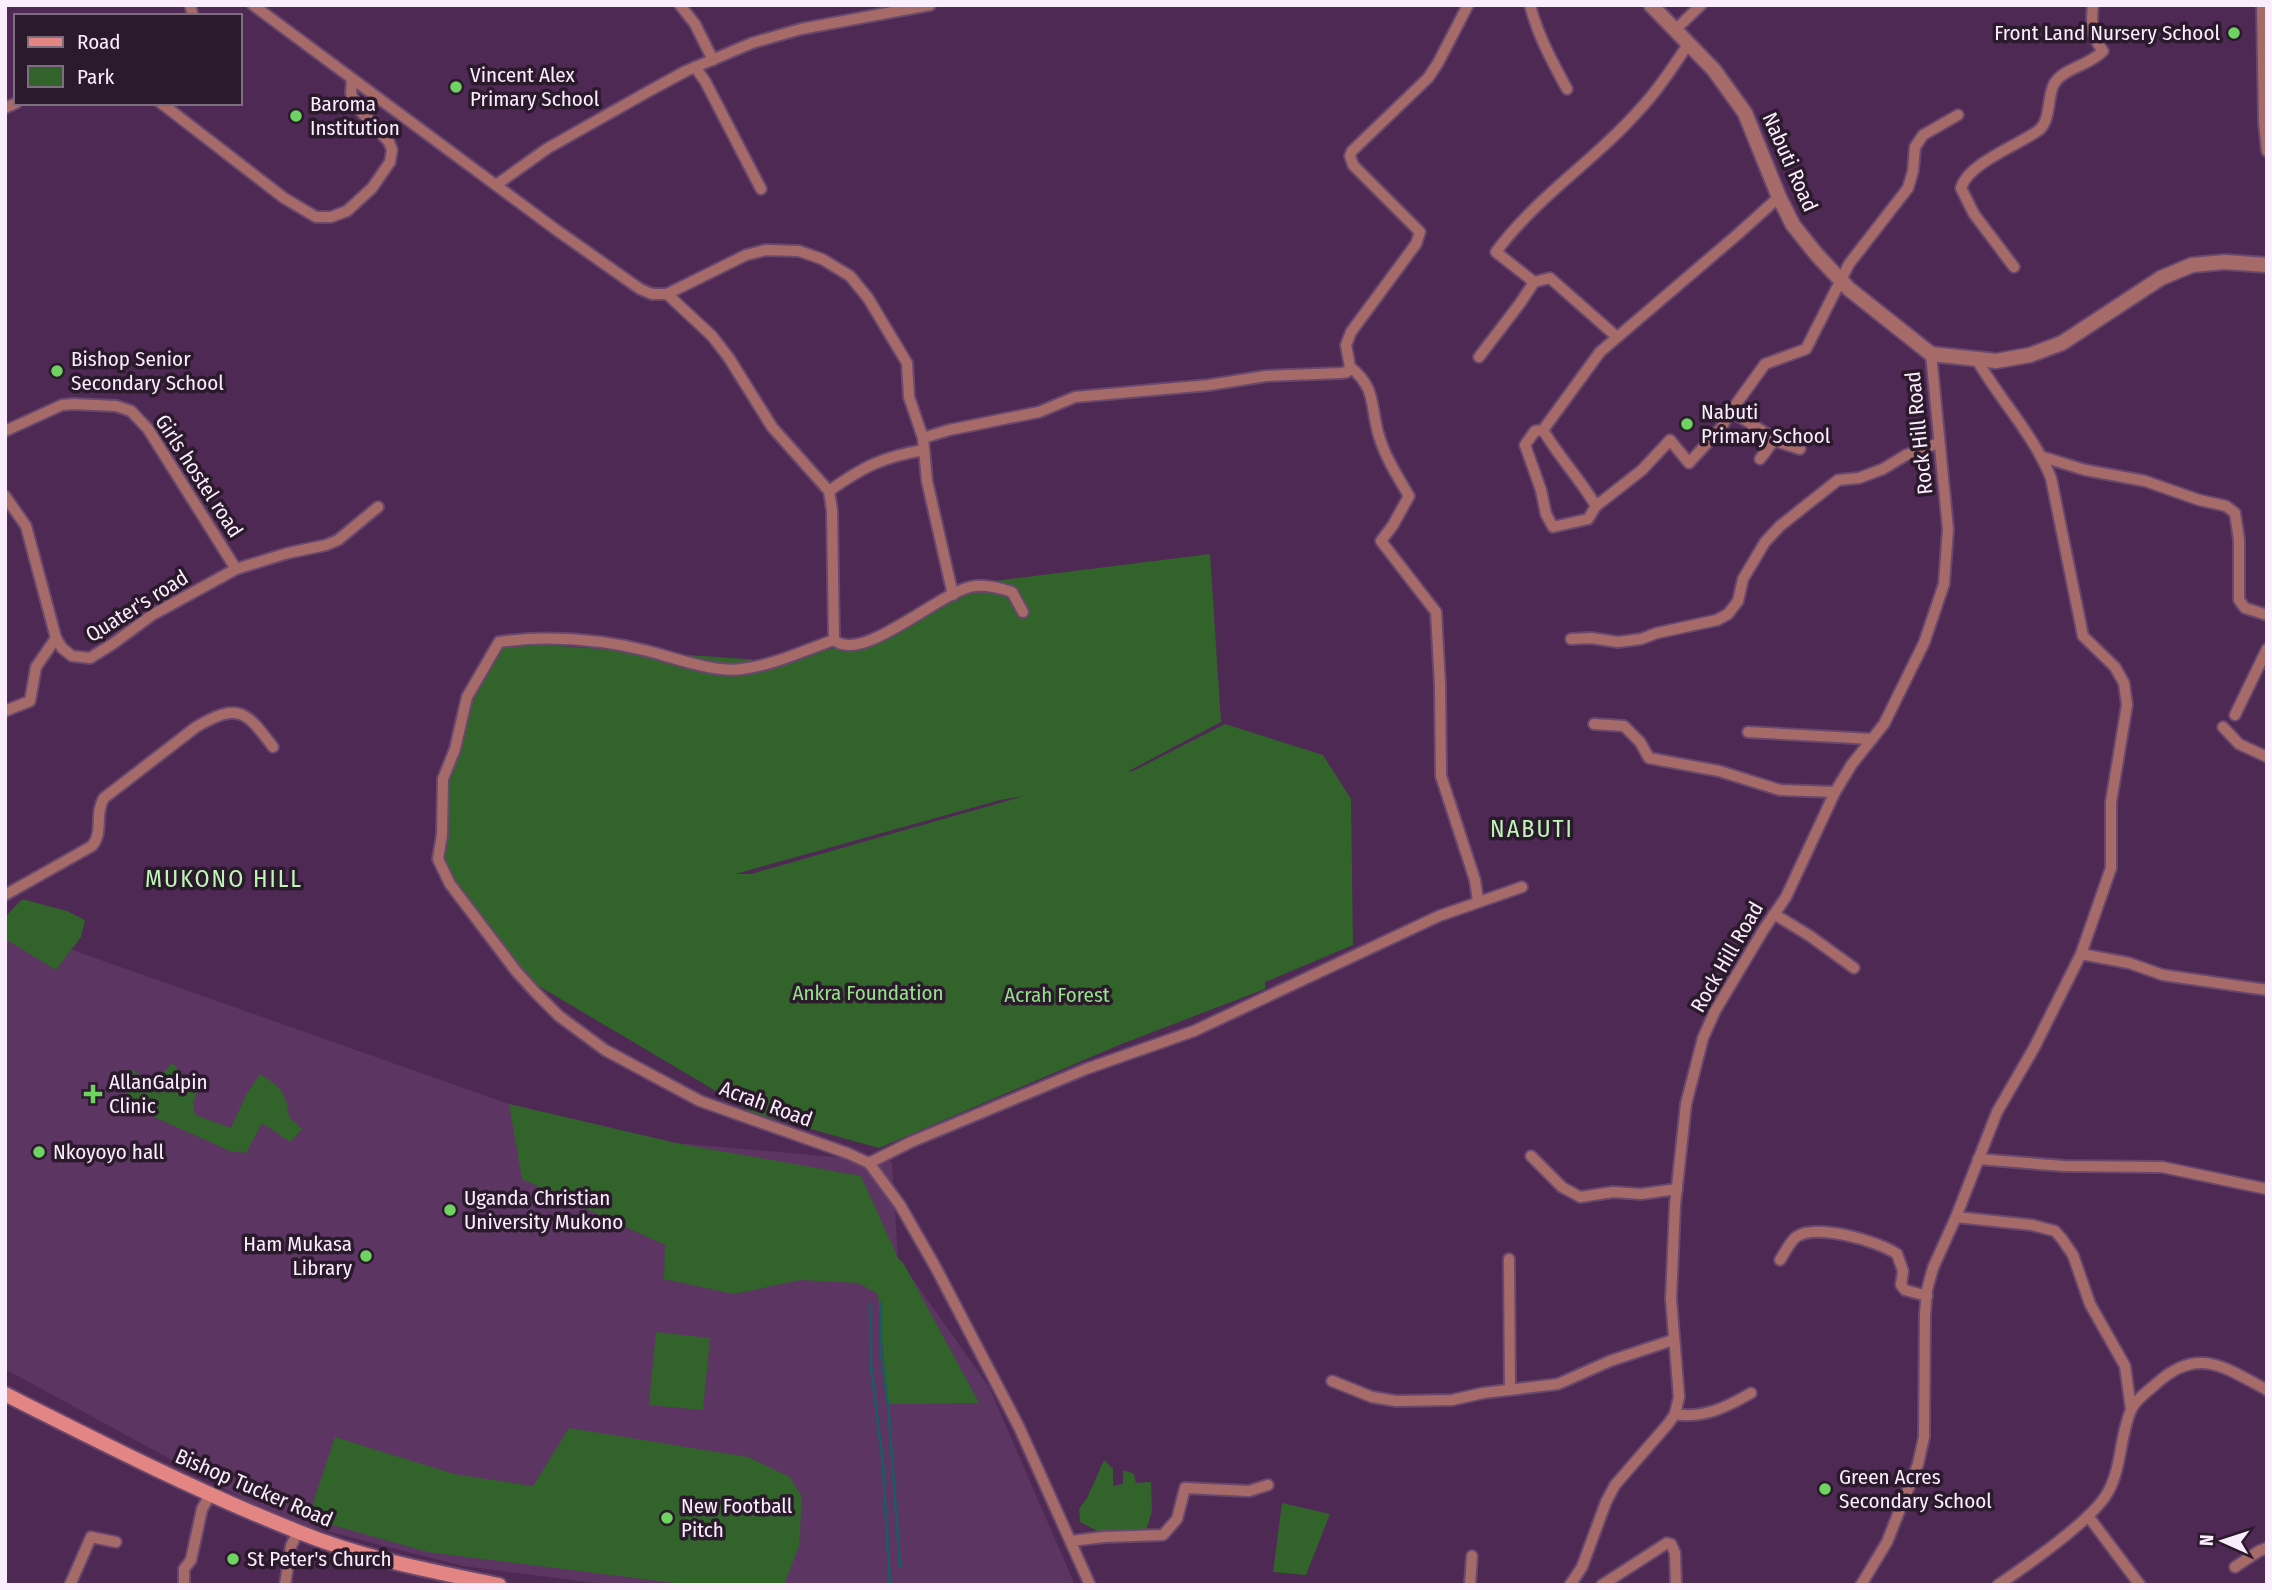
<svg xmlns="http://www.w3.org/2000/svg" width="2272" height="1590" font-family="'Fira Sans Condensed',sans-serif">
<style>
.built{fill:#5c3562}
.green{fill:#31632b;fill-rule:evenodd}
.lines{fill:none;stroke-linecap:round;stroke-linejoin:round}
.stream{stroke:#175d61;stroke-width:2.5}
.minor-casing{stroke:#69486e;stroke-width:14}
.tertiary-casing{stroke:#69486e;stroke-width:18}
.secondary-casing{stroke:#69486e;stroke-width:18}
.minor{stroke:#a66b69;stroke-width:10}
.tertiary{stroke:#a66b69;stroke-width:14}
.secondary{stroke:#e38583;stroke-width:14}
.poi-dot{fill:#6ed361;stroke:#2a1a2c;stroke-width:2.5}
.labels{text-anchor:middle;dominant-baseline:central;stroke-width:7;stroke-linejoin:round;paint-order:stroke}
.poi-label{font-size:21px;fill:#faedfc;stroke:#2a1a2c;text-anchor:start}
.street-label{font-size:21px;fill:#faedfc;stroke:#2a1a2c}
.park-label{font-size:21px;fill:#94e18a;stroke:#2a1a2c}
.quarter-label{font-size:24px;letter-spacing:2px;fill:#bff5b7;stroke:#2a1a2c}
</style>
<rect width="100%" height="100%" fill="#4d2953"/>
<polygon class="built" points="5,924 81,953 509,1104 676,1143 892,1162 898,1258 989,1387 1075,1585 611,1585 462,1566 280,1519 5,1369"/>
<g class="green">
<path d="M1210,554L1221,722L1127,772L1133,771L1225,724L1323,755L1351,799L1353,945L1265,982V989L1119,1045L879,1148L753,1113L510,969L438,859L443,779L466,696L499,642L774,661L853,644L959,583H977ZM1024,796L751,874H735L1000,800Z"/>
<polygon points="22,899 67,911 85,920 81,937 56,970 9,941 5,945 5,917"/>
<path d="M172,1063L198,1089L193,1103L195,1115L231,1128L246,1095L260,1074C280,1086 287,1093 289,1117L302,1129L290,1142L262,1123L246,1153L230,1151L134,1108L120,1076L132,1069L152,1086Z"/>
<polygon points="509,1104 676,1143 861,1176 898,1258 904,1264 979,1403 888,1404 878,1294 858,1283 800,1280 734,1294 664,1279 665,1245 522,1179"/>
<polygon points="656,1332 710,1338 703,1410 649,1405"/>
<polygon points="569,1428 748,1457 790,1477 802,1497 799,1546 784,1585 691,1585 428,1552 308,1518 335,1437 454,1474 533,1486"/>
<polygon points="1104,1460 1113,1469 1113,1486 1123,1484 1123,1470 1134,1474 1136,1483 1151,1482 1152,1511 1145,1534 1099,1532 1080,1522 1079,1509 1087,1498"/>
<polygon points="1282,1503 1330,1514 1306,1575 1273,1572"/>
</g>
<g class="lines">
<g class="stream">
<polyline points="881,1303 881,1352 888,1404 900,1567"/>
<polyline points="870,1304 871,1365 883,1465 890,1585"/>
</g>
<defs>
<g id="minor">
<polyline points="190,5 193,16"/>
<polyline points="253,5 555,229 640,289 652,294 667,294 746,255 766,250 799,251 822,259 850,276 868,298 907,363 909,397 923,438 927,481 953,595"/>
<polyline points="680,5 695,24 713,60"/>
<path d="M1468,5L1438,63L1428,78L1352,151L1350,156L1353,165L1420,232L1416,244L1351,332L1346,345L1350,367C1377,388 1370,407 1379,436C1385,457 1398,477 1409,496L1393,525L1381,541L1436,612L1440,685L1441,776L1475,880L1478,901"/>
<path d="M1530,5C1538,36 1552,61 1567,89"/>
<polyline points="2262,5 2264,123 2267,151"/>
<polyline points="1676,29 1701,5"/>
<polyline points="695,67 705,81 761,189"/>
<polyline points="161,103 284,198 316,217 331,217 347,211 372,188 390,162 392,150 389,142 356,106 351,93 352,79"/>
<polyline points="5,108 16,103"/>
<polyline points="496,185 548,148 651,90 686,71 752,43 801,29 930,5"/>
<path d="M2014,267L1974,214L1961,188C1968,163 2019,145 2039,130C2051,120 2047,97 2054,84C2063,68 2089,66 2103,51C2091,37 2091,22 2093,5"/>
<path d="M667,294L712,336L729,358L772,427L829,491L832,510L834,640C863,665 942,589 975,586C987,585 1000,588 1012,592L1023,612"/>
<path d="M1617,337L1550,278L1534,282L1496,252C1537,196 1596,160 1641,108C1660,88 1674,65 1689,43"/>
<polyline points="1479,357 1521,302 1534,282"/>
<path d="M1543,430L1535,431L1525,445L1541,490L1546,514L1553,527L1588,519L1596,506C1580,479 1559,457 1543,430L1600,352L1738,234L1779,197"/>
<polyline points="5,431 62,405 73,404 116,406 131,411 148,429 236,569"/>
<polyline points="923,438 949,430 1039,412 1075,397 1209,385 1266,376 1341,373 1347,372 1350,367"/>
<polyline points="1800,449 1781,443 1731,411 1765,364 1806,349 1849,264 1908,188 1913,171 1915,147 1923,135 1958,115"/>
<polyline points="2043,457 2085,470 2145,481 2199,500 2226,506 2235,513 2239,540 2239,600 2245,608 2267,615"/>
<polyline points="1760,459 1775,439"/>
<path d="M829,491C863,467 882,457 924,450"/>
<polyline points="5,496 26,526 56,638 62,648 72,656 90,658 114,643 152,615 236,569 288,553 326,545 338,540 378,507"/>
<polyline points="1596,506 1642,470 1670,440 1689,463 1721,428 1731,411"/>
<polyline points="1571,639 1591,638 1618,642 1641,639 1657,633 1717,620 1728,614 1738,601 1743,579 1765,542 1780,526 1838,480 1859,478 1883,469 1906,455 1939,443"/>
<path d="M834,640C805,650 774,665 742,669C716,673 674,658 648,651C598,639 549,635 499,642L467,697L455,749L443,779L442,835L438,859L450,884L516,971L535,992L559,1016L605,1050L700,1101L847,1153L869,1163L883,1182L900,1205L936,1268L1019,1427L1090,1585"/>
<polyline points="5,711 30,701 36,667 56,638"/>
<polyline points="2235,715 2267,649"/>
<polyline points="1594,724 1624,726 1640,742 1649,758 1719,771 1780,790 1835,792"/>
<polyline points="2223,727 2239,744 2267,757"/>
<polyline points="1748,732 1872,739"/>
<path d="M5,895L92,846C104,832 94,813 104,798L196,727C239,702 246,711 273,747"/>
<polyline points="1774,914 1810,936 1854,968"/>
<polyline points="2081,954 2129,963 2163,975 2267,990"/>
<polyline points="1531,1156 1562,1187 1580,1197 1613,1192 1641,1194 1677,1189"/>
<polyline points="1978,1159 2064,1166 2162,1167 2267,1189"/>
<polyline points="869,1163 911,1142 1086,1069 1194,1031 1439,916 1522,887"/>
<polyline points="1956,1217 2032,1225 2055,1231 2062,1239 2073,1255 2090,1304 2125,1366 2131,1409"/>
<polyline points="1509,1259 1510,1390"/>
<path d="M1780,1260C1785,1253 1789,1243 1796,1237C1816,1223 1878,1241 1897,1254L1903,1271L1901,1285L1905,1290L1927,1296"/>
<polyline points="1332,1381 1372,1397 1396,1401 1452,1400 1483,1393 1558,1384 1610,1361 1673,1340"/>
<path d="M1675,1414C1703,1419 1727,1407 1751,1393"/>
<polyline points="2088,1516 2140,1585"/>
<polyline points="1071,1541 1104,1537 1163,1535 1177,1519 1185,1488 1249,1491 1268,1485"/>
<polyline points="2235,1567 2259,1551 2267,1548"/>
<polyline points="70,1585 91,1537 116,1542"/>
<polyline points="184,1585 184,1569 191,1560 202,1509 210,1495"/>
<polyline points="285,1585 291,1546 298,1532"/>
<polyline points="1470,1585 1472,1556"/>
<polyline points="1570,1585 1582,1567 1606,1502 1615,1485 1668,1424 1675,1414 1679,1397 1671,1299 1675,1205 1686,1104 1703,1038 1715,1011 1764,929 1786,897 1835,792 1852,764 1884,724 1924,643 1944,584 1948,529 1931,354"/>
<polyline points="1602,1585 1667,1543 1671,1544 1675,1553 1676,1585"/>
<path d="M1861,1585L1887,1542L1918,1464L1924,1437L1925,1314L1927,1290L1933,1268L1956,1217L1997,1112L2034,1048L2081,954L2111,868V802L2127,705L2124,683L2115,667L2083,636L2051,478C2034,435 2000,400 1977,360"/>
<path d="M1998,1585C2026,1566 2093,1520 2108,1492C2122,1467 2120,1434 2131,1410C2135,1400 2148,1391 2157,1383C2198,1346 2224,1367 2267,1390"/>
</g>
<polyline id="tertiary" points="1651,5 1714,70 1745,113 1779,197 1793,225 1817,255 1849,289 1931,354 1996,361 2030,355 2062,343 2161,278 2192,265 2225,262 2267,265"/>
<path id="secondary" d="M5,1394C102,1443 198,1492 299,1532C362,1558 432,1571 499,1585"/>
</defs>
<use href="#minor" class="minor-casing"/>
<use href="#tertiary" class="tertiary-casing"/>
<use href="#secondary" class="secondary-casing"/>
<use href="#minor" class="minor"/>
<use href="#tertiary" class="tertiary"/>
<use href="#secondary" class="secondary"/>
</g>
<g class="poi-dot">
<circle cx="2234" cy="33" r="7"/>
<circle cx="456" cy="87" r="7"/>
<circle cx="296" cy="116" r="7"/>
<circle cx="57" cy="371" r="7"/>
<circle cx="1687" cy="424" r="7"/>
<path d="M89.5 1083.5h7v7h7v7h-7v7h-7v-7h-7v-7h7z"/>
<circle cx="39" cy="1152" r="7"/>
<circle cx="450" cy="1210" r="7"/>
<circle cx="366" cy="1256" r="7"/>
<circle cx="1825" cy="1489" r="7"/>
<circle cx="667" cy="1518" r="7"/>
<circle cx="233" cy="1559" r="7"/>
</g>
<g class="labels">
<g class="poi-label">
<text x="2220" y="33" text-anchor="end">Front Land Nursery School</text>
<text x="470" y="75">Vincent Alex<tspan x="470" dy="24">Primary School</tspan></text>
<text x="310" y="104">Baroma<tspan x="310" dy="24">Institution</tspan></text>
<text x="71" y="359">Bishop Senior<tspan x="71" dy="24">Secondary School</tspan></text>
<text x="1701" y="412">Nabuti<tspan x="1701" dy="24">Primary School</tspan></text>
<text x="109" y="1082">AllanGalpin<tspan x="109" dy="24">Clinic</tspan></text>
<text x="53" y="1152">Nkoyoyo hall</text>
<text x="464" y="1198">Uganda Christian<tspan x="464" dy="24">University Mukono</tspan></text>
<text x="352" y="1244" text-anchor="end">Ham Mukasa<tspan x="352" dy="24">Library</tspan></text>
<text x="1839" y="1477">Green Acres<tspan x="1839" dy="24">Secondary School</tspan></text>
<text x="681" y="1506">New Football<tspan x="681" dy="24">Pitch</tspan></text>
<text x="247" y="1559">St Peter's Church</text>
</g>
<g class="street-label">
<text transform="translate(1790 162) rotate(66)">Nabuti Road</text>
<text transform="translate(1919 433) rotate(-96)">Rock Hill Road</text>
<text transform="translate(199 476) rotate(57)">Girls hostel road</text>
<text transform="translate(137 606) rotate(-32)">Quater's road</text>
<text transform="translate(1727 957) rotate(-60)">Rock Hill Road</text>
<text transform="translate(766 1104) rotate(20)">Acrah Road</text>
<text transform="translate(254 1488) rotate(23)">Bishop Tucker Road</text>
</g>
<g class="park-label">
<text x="868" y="993">Ankra Foundation</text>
<text x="1057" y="995">Acrah Forest</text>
</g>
<g class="quarter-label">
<text x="1532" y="829">NABUTI</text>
<text x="224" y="879">MUKONO HILL</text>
</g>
</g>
<rect width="2272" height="1590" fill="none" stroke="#faedfc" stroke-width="14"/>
<rect x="14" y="14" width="228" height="91" fill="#2a1a2c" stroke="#7d6e7f" stroke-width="2"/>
<rect x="28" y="37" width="35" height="10" fill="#e38583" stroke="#7d6e7f" stroke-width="2"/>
<text x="77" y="49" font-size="21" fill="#faedfc">Road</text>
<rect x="28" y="66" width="35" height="21" fill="#31632b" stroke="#7d6e7f" stroke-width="2"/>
<text x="77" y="84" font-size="21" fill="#faedfc">Park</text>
<g transform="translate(2223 1541) rotate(273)" stroke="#2a1a2c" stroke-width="5" paint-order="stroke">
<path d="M0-5L12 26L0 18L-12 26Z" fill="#faedfc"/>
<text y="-10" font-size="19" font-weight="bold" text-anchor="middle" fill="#faedfc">N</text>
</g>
</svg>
